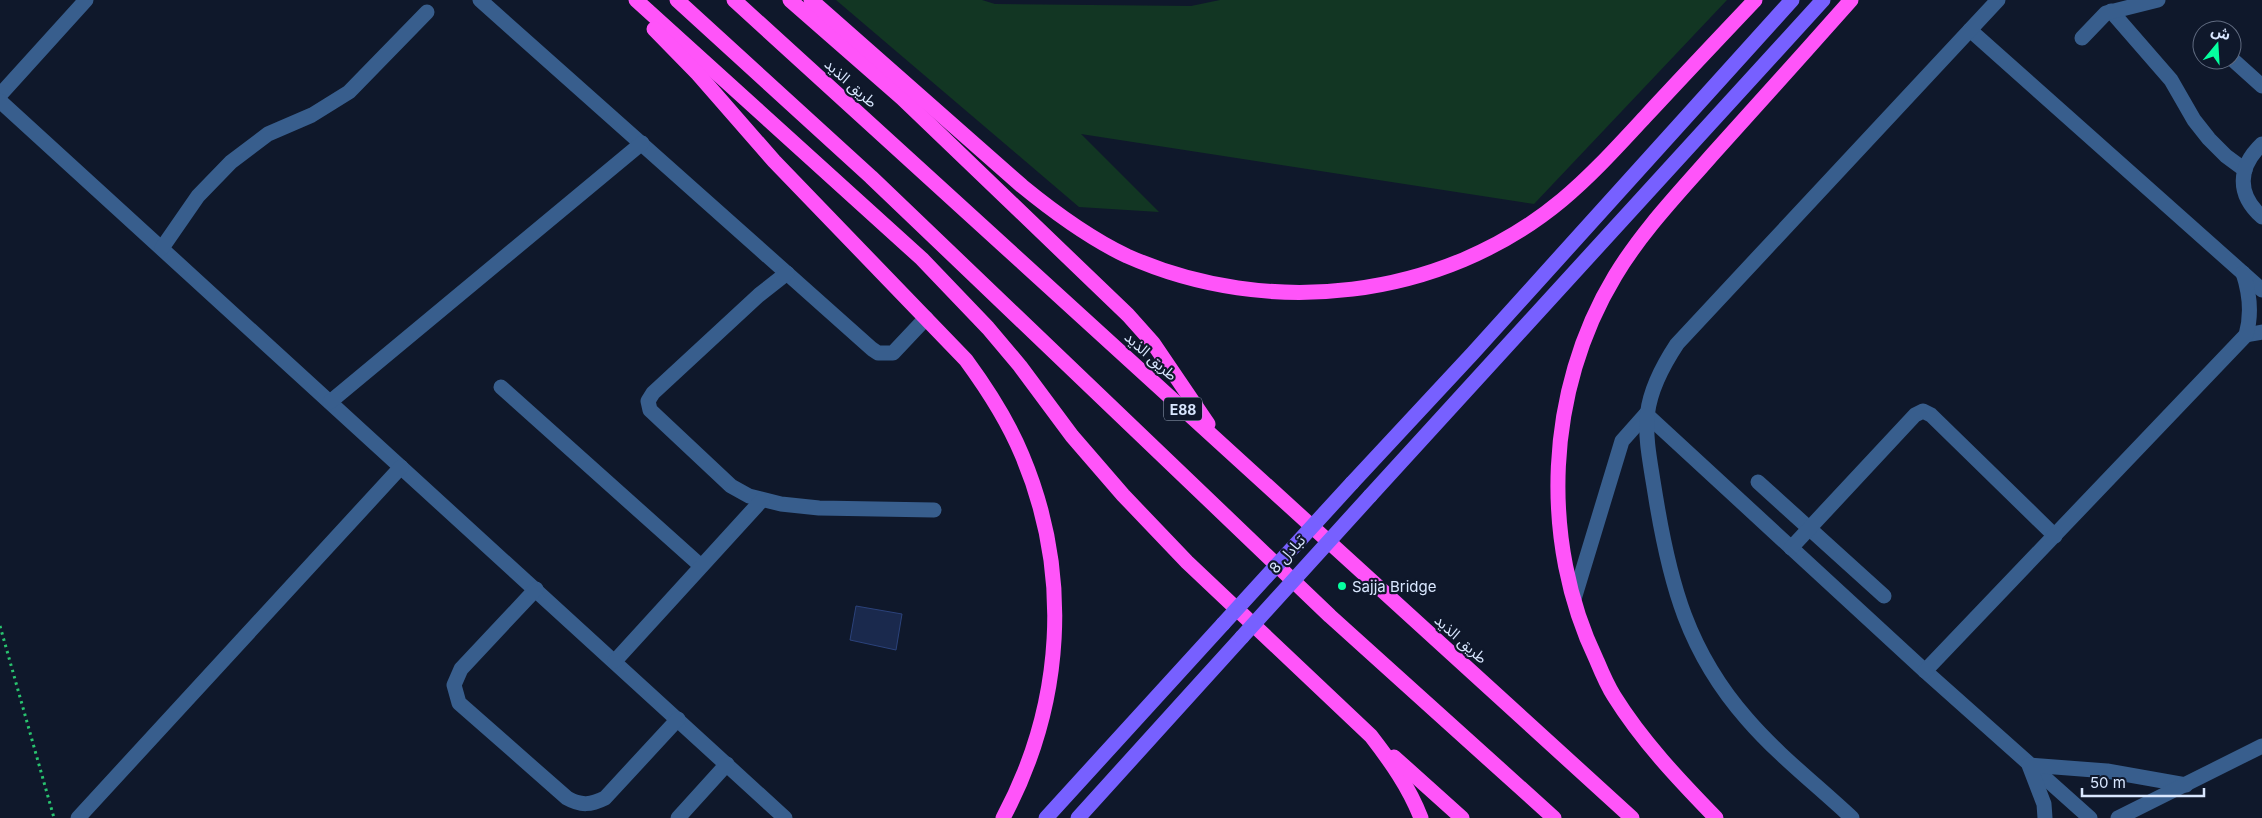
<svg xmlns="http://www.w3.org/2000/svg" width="2262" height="818" font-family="Inter,'Noto Sans Arabic',sans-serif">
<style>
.green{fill:#123623}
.building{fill:#1a294d;stroke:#2b427b}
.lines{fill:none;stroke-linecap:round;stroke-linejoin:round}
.path{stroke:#29c46f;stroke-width:3;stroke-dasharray:2.5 4;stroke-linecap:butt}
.minor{stroke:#385e8d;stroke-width:15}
.major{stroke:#7760ff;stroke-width:15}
.highway{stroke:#ff54f9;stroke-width:15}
.major-bridge{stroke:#7760ff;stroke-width:15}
.poi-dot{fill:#05ff9f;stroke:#0f182b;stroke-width:2}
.labels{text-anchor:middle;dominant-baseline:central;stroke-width:4.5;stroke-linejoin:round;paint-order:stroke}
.shield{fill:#0f182b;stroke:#9ca9bf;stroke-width:1}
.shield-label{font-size:14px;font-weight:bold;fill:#d9e7ff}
.street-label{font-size:15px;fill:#d9e7ff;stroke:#0f182b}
.poi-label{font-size:15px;fill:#d9e7ff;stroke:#0f182b;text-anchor:start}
</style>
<rect width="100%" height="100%" fill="#0f182b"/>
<polygon class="green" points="836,0 982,0 995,4 1191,6 1220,0 1727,0 1534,204 1081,134 1159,212 1079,207"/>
<polygon class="building" points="856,606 902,614 896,650 850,640"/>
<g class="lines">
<polyline class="path" points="0,626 54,818"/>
<g class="minor">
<polyline points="480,0 872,349 878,353 893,353 926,318"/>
<polyline points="2111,11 2171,80 2194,120 2209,139 2226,156 2245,170"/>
<polyline points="1970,30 2262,290"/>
<polyline points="2082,38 2106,13 2158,0"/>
<polyline points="2232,59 2262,86"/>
<polyline points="0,95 86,0"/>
<polyline points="0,101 785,818"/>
<path d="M2262,144C2238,167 2236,194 2262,217"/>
<polyline points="162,248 198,196 231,162 268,134 312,115 349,92 427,12"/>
<polyline points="787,273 759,295 653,393 648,401 650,410 731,486 749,496 781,504 819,508 934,510"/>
<polyline points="2246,335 2262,332"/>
<polyline points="501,387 701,566"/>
<polyline points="330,402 642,143"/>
<polyline points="1646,414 1925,671 2090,818"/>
<polyline points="1758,482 1884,596"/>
<polyline points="1791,548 1915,415 1923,411 1931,415 2055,536"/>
<path d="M536,589L461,669L454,685L459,703L567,798C581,806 591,805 605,798L678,719"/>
<polyline points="1574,599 1622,441 1646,414"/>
<polyline points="615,661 762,500"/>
<path d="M1925,671L2246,335C2252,314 2250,294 2243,273"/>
<polyline points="78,818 401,467"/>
<polyline points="678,818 727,764"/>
<path d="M1852,818C1818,786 1778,755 1747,719C1688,652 1670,584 1656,499C1645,430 1636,406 1677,344L1998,0"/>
<polyline points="2045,818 2044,804 2029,765 2107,771 2186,785"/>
<polyline points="2118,818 2262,746"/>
</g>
<g class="major">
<polyline points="1352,483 1473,353 1792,0"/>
<polyline points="1370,496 1823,0"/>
<polyline points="1046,818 1223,624"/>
<polyline points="1078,818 1242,637"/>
</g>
<g class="highway">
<path d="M636,0L922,259L988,328L1020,366L1072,436L1123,495L1187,562L1371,736C1391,762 1409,787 1421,818"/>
<polyline points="677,0 871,177 1330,616 1554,818"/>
<polyline points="734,0 1632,818"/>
<polyline points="790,0 902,98 1128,315 1153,343 1208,424"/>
<path d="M811,0L1022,186C1055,213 1089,238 1127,256C1268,319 1442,300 1562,200C1592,175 1618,146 1645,117C1681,78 1718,39 1755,0"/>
<path d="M654,29L698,74L774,161L966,360C988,390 1008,421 1022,455C1072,574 1064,704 1003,818"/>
<polyline points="1394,757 1462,818"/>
<path d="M1716,818C1679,780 1642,741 1614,696C1607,685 1602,673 1597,661C1539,541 1546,390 1615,276C1642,231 1678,194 1712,155C1758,104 1805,52 1851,0"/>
</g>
<g class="major-bridge">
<polyline points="1223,624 1352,483"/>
<polyline points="1242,637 1370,496"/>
</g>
</g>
<circle class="poi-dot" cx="1342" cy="586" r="5"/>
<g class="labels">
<rect class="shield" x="1164" y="397.5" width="38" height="23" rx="4"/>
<g class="shield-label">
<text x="1183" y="409">E88</text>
</g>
<g class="street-label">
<text transform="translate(851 83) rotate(42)">طريق الذيد</text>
<text transform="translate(1151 356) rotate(42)">طريق الذيد</text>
<text transform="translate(1287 554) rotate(-48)">تبادل 8</text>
<text transform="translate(1461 639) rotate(42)">طريق الذيد</text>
</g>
<g class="poi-label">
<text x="1352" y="586">Sajja Bridge</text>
</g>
</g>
<g transform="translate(2217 45) rotate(18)"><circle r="24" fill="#0f182b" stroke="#606b80"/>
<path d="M0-4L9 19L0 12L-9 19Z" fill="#05ff9f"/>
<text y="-8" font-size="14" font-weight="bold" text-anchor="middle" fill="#d9e7ff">ش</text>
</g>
<path d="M2082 788v8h122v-8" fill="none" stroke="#d9e7ff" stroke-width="2.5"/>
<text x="2090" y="788" font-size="15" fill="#d9e7ff" stroke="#0f182b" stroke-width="4" paint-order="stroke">50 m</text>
</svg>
